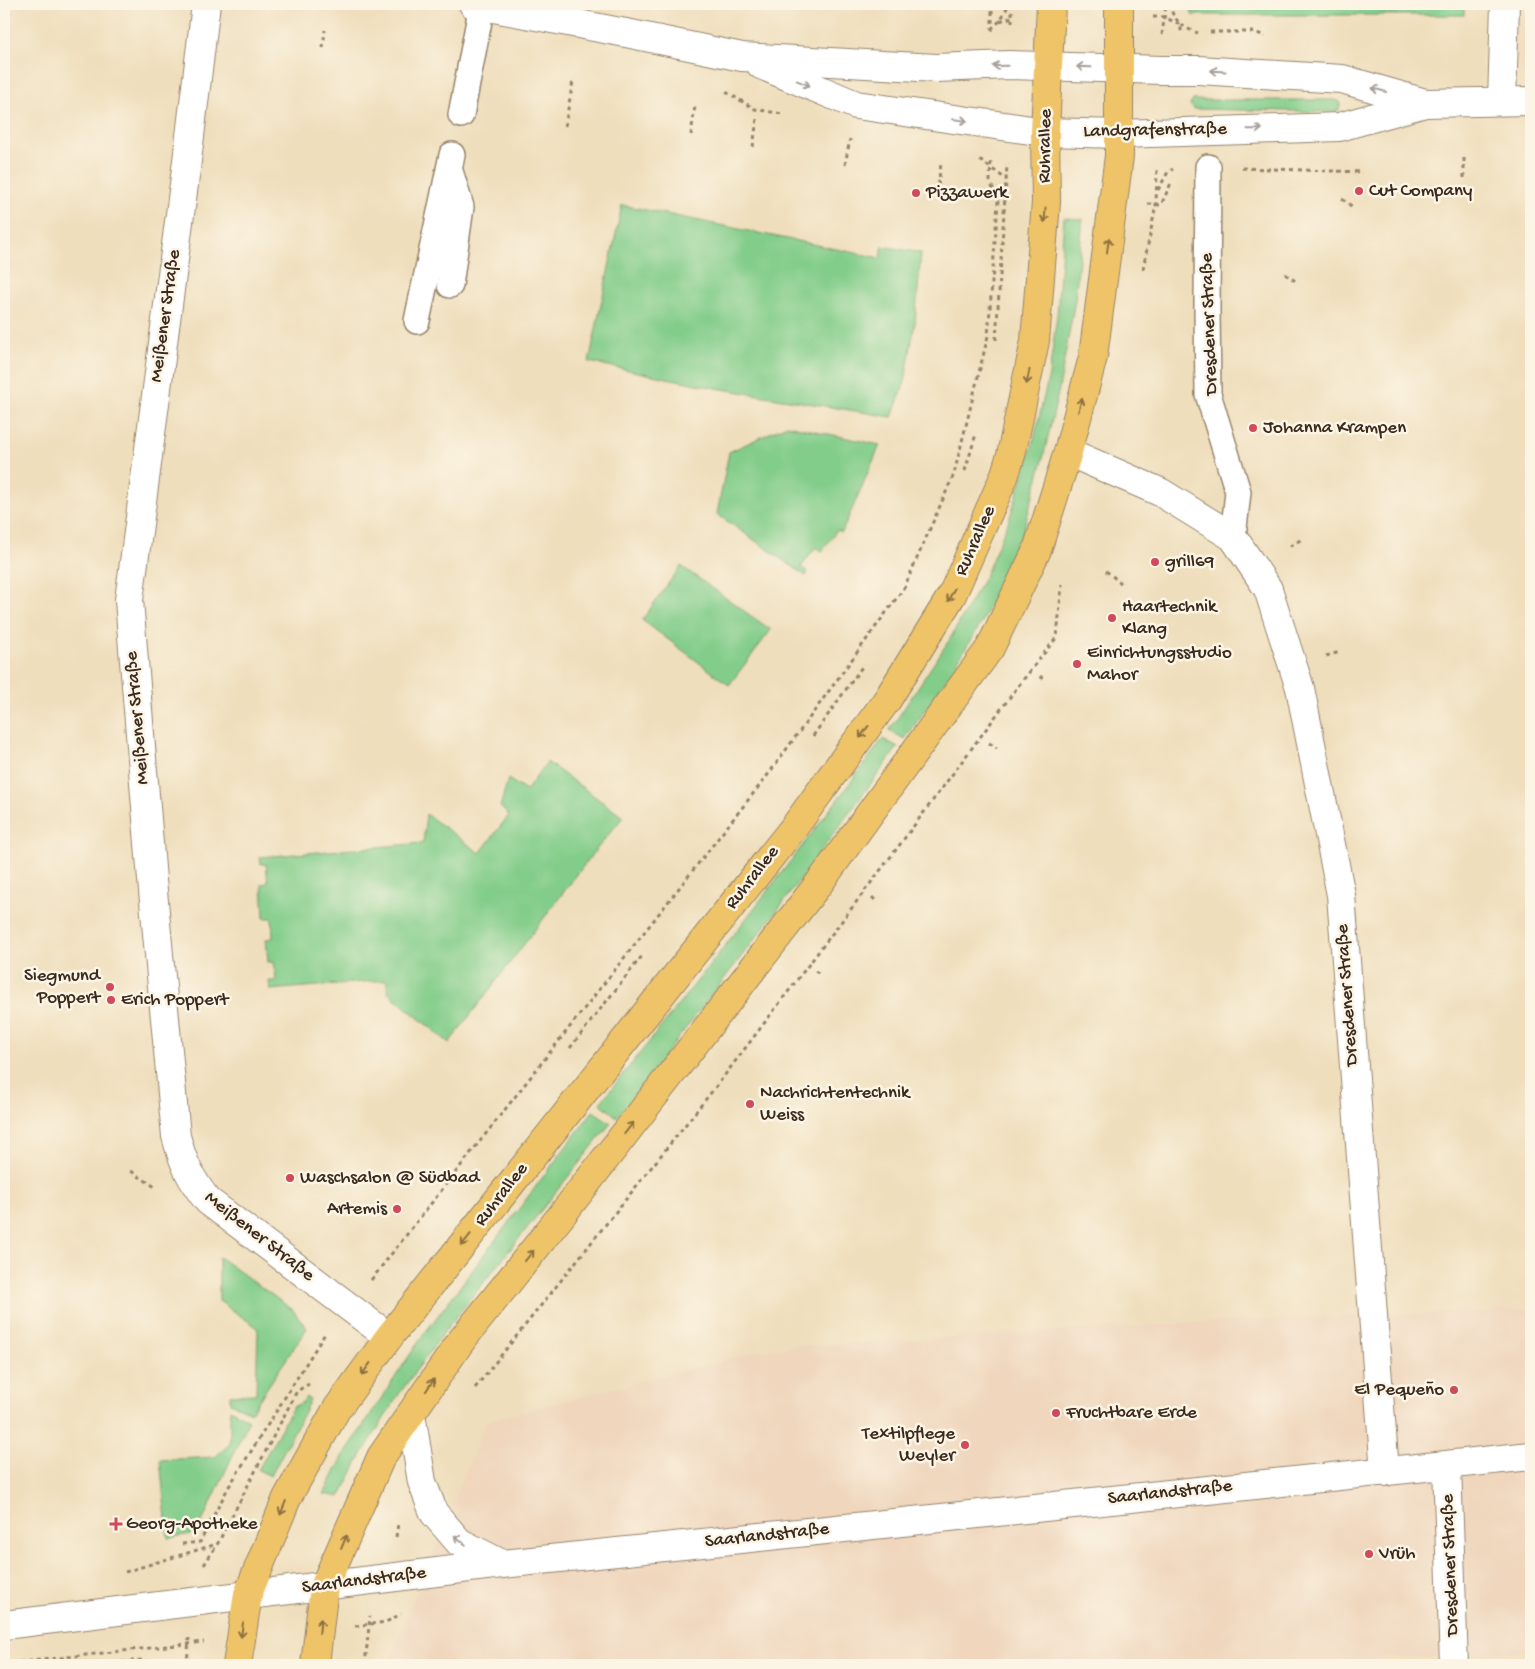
<svg xmlns="http://www.w3.org/2000/svg" width="1535" height="1669" font-family="'Gochi Hand',sans-serif">
<style>
.built{fill:#efd6bc}
.green{fill:#83cd8a;stroke:#5f7c54}
.lines{fill:none;stroke-linecap:round;stroke-linejoin:round}
.service-casing{stroke:#95846d;stroke-width:28}
.minor-casing{stroke:#95846d;stroke-width:30}
.tertiary-casing{stroke:#95846d;stroke-width:30}
.primary-casing{stroke:#95846d;stroke-width:30}
.path{stroke:#95846d;stroke-width:3;stroke-dasharray:4 4;stroke-linecap:butt}
.service{stroke:#fff;stroke-width:25}
.minor{stroke:#fff;stroke-width:28}
.tertiary{stroke:#fff;stroke-width:28}
.primary{stroke:#efc469;stroke-width:28}
.oneway{stroke:#a79f9a}
.oneway2{stroke:#8c6f40}
.poi-dot{fill:#d1495b;stroke:#fcf5e5;stroke-width:2}
.labels{text-anchor:middle;dominant-baseline:central;stroke-width:5;stroke-linejoin:round;paint-order:stroke}
.street-label{font-size:19px;fill:#3b2a1e;stroke:#fcf5e5}
.poi-label{font-size:19px;fill:#3b2a1e;stroke:#fcf5e5;text-anchor:start}
</style>
<rect width="100%" height="100%" fill="#fcf5e5"/>
<filter id="ink" filterUnits="userSpaceOnUse"><feTurbulence type="fractalNoise" baseFrequency=".02" numOctaves="2"/><feDisplacementMap in="SourceGraphic" scale="10" xChannelSelector="R" yChannelSelector="G"/><feConvolveMatrix kernelMatrix="1 2 1 2 8 2 1 2 1" color-interpolation-filters="sRGB"/></filter>
<filter id="wash" filterUnits="userSpaceOnUse"><feTurbulence type="fractalNoise" baseFrequency=".0096" numOctaves="4" result="noise"/><feDisplacementMap in="SourceGraphic" scale="20" xChannelSelector="R" yChannelSelector="G"/><feGaussianBlur stdDeviation="1.12" result="paint"/><feColorMatrix in="noise" values="0 0 0 0 0 0 0 0 0 0 0 0 0 0 0 0 0 1.4 0 .05"/><feComposite in="paint" operator="in"/></filter>
<g filter="url(#wash)">
<rect width="100%" height="100%" fill="#efdebc"/>
<polygon class="built" points="1531,1309 1531,1652 1268,1665 388,1665 486,1421 771,1348 1204,1322"/>
<g class="green">
<polygon points="1191,4 1464,4 1464,15 1192,15"/>
<polygon points="1193,100 1335,100 1339,101 1340,105 1339,110 1334,112 1194,109 1190,105"/>
<polygon points="622,205 880,258 883,246 921,253 915,323 905,382 892,417 716,388 589,362"/>
<polygon points="1064,218 1083,219 1075,300 1059,389 1041,467 1020,542 982,622 946,680 905,739 889,731 950,639 985,576 1009,520 1033,443 1049,375 1057,316"/>
<polygon points="787,425 880,445 842,532 837,530 822,551 816,547 801,567 808,572 806,576 717,514 729,452"/>
<polygon points="681,566 771,630 729,685 642,620"/>
<path d="M883,739L898,747L779,908L617,1117L600,1103C697,983 791,862 883,739Z"/>
<polygon points="547,762 623,817 591,856 449,1043 388,993 387,980 270,990 269,981 276,981 274,962 268,962 266,939 273,938 272,918 264,918 262,884 268,883 266,864 261,864 260,857 423,843 426,814 480,853 509,815 500,807 508,779 526,791"/>
<polygon points="593,1111 611,1123 445,1331 399,1394 362,1454 340,1497 324,1494 344,1455 421,1338"/>
<polygon points="219,1257 293,1310 307,1328 251,1412 230,1403 230,1395 256,1394 258,1328 219,1301"/>
<polygon points="306,1397 310,1400 271,1476 258,1470 293,1407 303,1402"/>
<polygon points="230,1409 249,1420 197,1533 168,1538 160,1460 215,1457 230,1444"/>
</g>
</g>
<g filter="url(#ink)">
<g class="lines">
<defs>
<g id="service">
<polyline points="461,115 482,5"/>
<polyline points="1208,167 1207,309 1208,394 1238,492 1233,537"/>
<polyline points="450,285 461,207 450,171"/>
<polyline points="417,321 452,155"/>
</g>
<g id="minor">
<path d="M206,4L186,169L129,600L152,880L176,1136C183,1163 191,1180 208,1201L389,1337"/>
<polyline points="473,4 631,34 742,57 936,68 1010,65 1161,70 1198,70 1342,79 1425,103"/>
<polyline points="761,65 856,105 1045,132 1119,134 1339,127 1425,103 1531,101"/>
<polyline points="1502,101 1505,4"/>
<polyline points="1068,452 1160,492 1233,537 1268,589 1300,688 1341,895 1385,1472"/>
<polyline points="1447,1466 1454,1665"/>
</g>
<g id="tertiary">
<polyline points="411,1414 422,1482 434,1513 459,1542 502,1564"/>
<polyline points="4,1625 502,1564 1531,1456"/>
</g>
<g id="primary">
<polyline points="237,1665 248,1594 287,1498 336,1410 389,1337 795,826 887,700 952,595 1004,477 1011,455 1035,341 1046,202 1045,132 1051,4"/>
<polyline points="315,1665 324,1587 381,1457 461,1341 561,1216 820,882 990,648 1037,550 1068,452 1093,357 1119,156 1119,4"/>
</g>
</defs>
<use href="#service" class="service-casing"/>
<use href="#minor" class="minor-casing"/>
<use href="#tertiary" class="tertiary-casing"/>
<use href="#primary" class="primary-casing"/>
<g class="path">
<path d="M1169,4C1173,20 1183,28 1198,33"/>
<polyline points="1153,17 1164,17 1181,25 1181,34"/>
<polyline points="1000,21 1012,17"/>
<polyline points="1012,23 1012,4"/>
<polyline points="991,29 1000,21 1009,4"/>
<polyline points="992,31 992,4"/>
<polyline points="1210,32 1256,32 1265,37"/>
<polyline points="1162,35 1166,4"/>
<polyline points="323,48 325,30"/>
<polyline points="726,92 755,109 782,114"/>
<polyline points="565,126 573,81"/>
<polyline points="691,135 695,106"/>
<polyline points="753,147 757,119"/>
<polyline points="1464,158 1464,179"/>
<polyline points="980,160 1007,180"/>
<polyline points="845,165 850,139"/>
<polyline points="1242,168 1362,172"/>
<polyline points="938,185 941,164"/>
<polyline points="1158,190 1168,172 1173,169"/>
<polyline points="1342,199 1354,208"/>
<polyline points="1148,204 1161,205 1172,181"/>
<polyline points="1143,269 1156,205 1157,169"/>
<polyline points="1285,274 1297,282"/>
<polyline points="996,340 1007,164"/>
<polyline points="965,471 976,434"/>
<polyline points="1290,546 1302,539"/>
<polyline points="1106,571 1121,583"/>
<polyline points="1326,656 1340,652"/>
<polyline points="1040,676 1046,681"/>
<polyline points="813,736 864,664"/>
<polyline points="989,743 997,748"/>
<polyline points="872,897 876,901"/>
<polyline points="815,971 820,974"/>
<polyline points="570,1048 642,956"/>
<polyline points="131,1171 155,1187"/>
<polyline points="371,1280 767,776 904,588 954,474 988,336 998,202 990,181 991,159"/>
<polyline points="475,1388 718,1084 895,851 1019,685 1057,637 1062,584"/>
<polyline points="396,1537 398,1524"/>
<polyline points="182,1544 200,1542 228,1488 326,1332"/>
<polyline points="204,1565 218,1543 297,1391 309,1384"/>
<polyline points="125,1572 217,1544"/>
<polyline points="355,1626 386,1622 401,1614"/>
<polyline points="4,1664 204,1642"/>
<polyline points="90,1665 143,1660 162,1665"/>
<polyline points="187,1665 189,1638"/>
<polyline points="365,1665 370,1616"/>
</g>
<use href="#service" class="service"/>
<use href="#minor" class="minor"/>
<use href="#tertiary" class="tertiary"/>
<use href="#primary" class="primary"/>
</g>
<defs><path id="oneway-shaft" d="M-6 0H5M1.5-3L5.5 0L1.5 3" fill="none" stroke-width="1.6" stroke-linecap="round" stroke-linejoin="round" transform="scale(1.25)"/></defs>
<g class="oneway">
<use href="#oneway-shaft" transform="translate(1000 66) rotate(179)"/>
<use href="#oneway-shaft" transform="translate(1084 67) rotate(-178)"/>
<use href="#oneway-shaft" transform="translate(1218 71) rotate(-177)"/>
<use href="#oneway-shaft" transform="translate(803 83) rotate(22)"/>
<use href="#oneway-shaft" transform="translate(1379 90) rotate(-164)"/>
<use href="#oneway-shaft" transform="translate(960 120) rotate(8)"/>
<use href="#oneway-shaft" transform="translate(1255 129) rotate(-1)"/>
<use href="#oneway-shaft" transform="translate(460 1540) rotate(-141)"/>
</g>
<g class="oneway2">
<use href="#oneway-shaft" transform="translate(1045 215) rotate(94)"/>
<use href="#oneway-shaft" transform="translate(1108 245) rotate(-82)"/>
<use href="#oneway-shaft" transform="translate(1028 377) rotate(102)"/>
<use href="#oneway-shaft" transform="translate(1080 405) rotate(-75)"/>
<use href="#oneway-shaft" transform="translate(951 595) rotate(118)"/>
<use href="#oneway-shaft" transform="translate(864 732) rotate(126)"/>
<use href="#oneway-shaft" transform="translate(629 1128) rotate(-52)"/>
<use href="#oneway-shaft" transform="translate(466 1240) rotate(128)"/>
<use href="#oneway-shaft" transform="translate(529 1256) rotate(-51)"/>
<use href="#oneway-shaft" transform="translate(366 1369) rotate(126)"/>
<use href="#oneway-shaft" transform="translate(430 1385) rotate(-56)"/>
<use href="#oneway-shaft" transform="translate(283 1508) rotate(112)"/>
<use href="#oneway-shaft" transform="translate(344 1542) rotate(-67)"/>
<use href="#oneway-shaft" transform="translate(320 1626) rotate(-84)"/>
<use href="#oneway-shaft" transform="translate(242 1630) rotate(98)"/>
</g>
</g>
<g class="poi-dot">
<circle cx="1359" cy="191" r="5"/>
<circle cx="916" cy="193" r="5"/>
<circle cx="1253" cy="428" r="5"/>
<circle cx="1155" cy="562" r="5"/>
<circle cx="1112" cy="618" r="5"/>
<circle cx="1077" cy="664" r="5"/>
<circle cx="110" cy="987" r="5"/>
<circle cx="111" cy="1000" r="5"/>
<circle cx="750" cy="1104" r="5"/>
<circle cx="290" cy="1178" r="5"/>
<circle cx="397" cy="1209" r="5"/>
<circle cx="1454" cy="1390" r="5"/>
<circle cx="1056" cy="1413" r="5"/>
<circle cx="965" cy="1445" r="5"/>
<path d="M113.5 1516.5h5v5h5v5h-5v5h-5v-5h-5v-5h5z"/>
<circle cx="1369" cy="1554" r="5"/>
</g>
<g class="labels">
<g class="street-label">
<text transform="translate(1155 131) rotate(-1)">Landgrafenstraße</text>
<text transform="translate(1046 146) rotate(-89)">Ruhrallee</text>
<text transform="translate(166 316) rotate(-82)">Meißener Straße</text>
<text transform="translate(1210 324) rotate(-92)">Dresdener Straße</text>
<text transform="translate(976 541) rotate(-66)">Ruhrallee</text>
<text transform="translate(138 718) rotate(-95)">Meißener Straße</text>
<text transform="translate(753 878) rotate(-52)">Ruhrallee</text>
<text transform="translate(1348 995) rotate(-94)">Dresdener Straße</text>
<text transform="translate(502 1195) rotate(-52)">Ruhrallee</text>
<text transform="translate(259 1237) rotate(38)">Meißener Straße</text>
<text transform="translate(1170 1493) rotate(-6)">Saarlandstraße</text>
<text transform="translate(767 1536) rotate(-6)">Saarlandstraße</text>
<text transform="translate(1451 1565) rotate(-92)">Dresdener Straße</text>
<text transform="translate(364 1581) rotate(-7)">Saarlandstraße</text>
</g>
<g class="poi-label">
<text x="1369" y="191">Cut Company</text>
<text x="926" y="193">Pizzawerk</text>
<text x="1263" y="428">Johanna Krampen</text>
<text x="1165" y="562">grill69</text>
<text x="1122" y="607">Haartechnik<tspan x="1122" dy="22">Klang</tspan></text>
<text x="1087" y="653">Einrichtungsstudio<tspan x="1087" dy="22">Mahor</tspan></text>
<text x="100" y="976" text-anchor="end">Siegmund<tspan x="100" dy="22">Poppert</tspan></text>
<text x="121" y="1000">Erich Poppert</text>
<text x="760" y="1093">Nachrichtentechnik<tspan x="760" dy="22">Weiss</tspan></text>
<text x="300" y="1178">Waschsalon @ Südbad</text>
<text x="387" y="1209" text-anchor="end">Artemis</text>
<text x="1444" y="1390" text-anchor="end">El Pequeño</text>
<text x="1066" y="1413">Fruchtbare Erde</text>
<text x="955" y="1434" text-anchor="end">Textilpflege<tspan x="955" dy="22">Weyler</tspan></text>
<text x="126" y="1524">Georg-Apotheke</text>
<text x="1379" y="1554">Vrüh</text>
</g>
</g>
<rect width="1535" height="1669" fill="none" stroke="#fcf5e5" stroke-width="20"/>
</svg>
